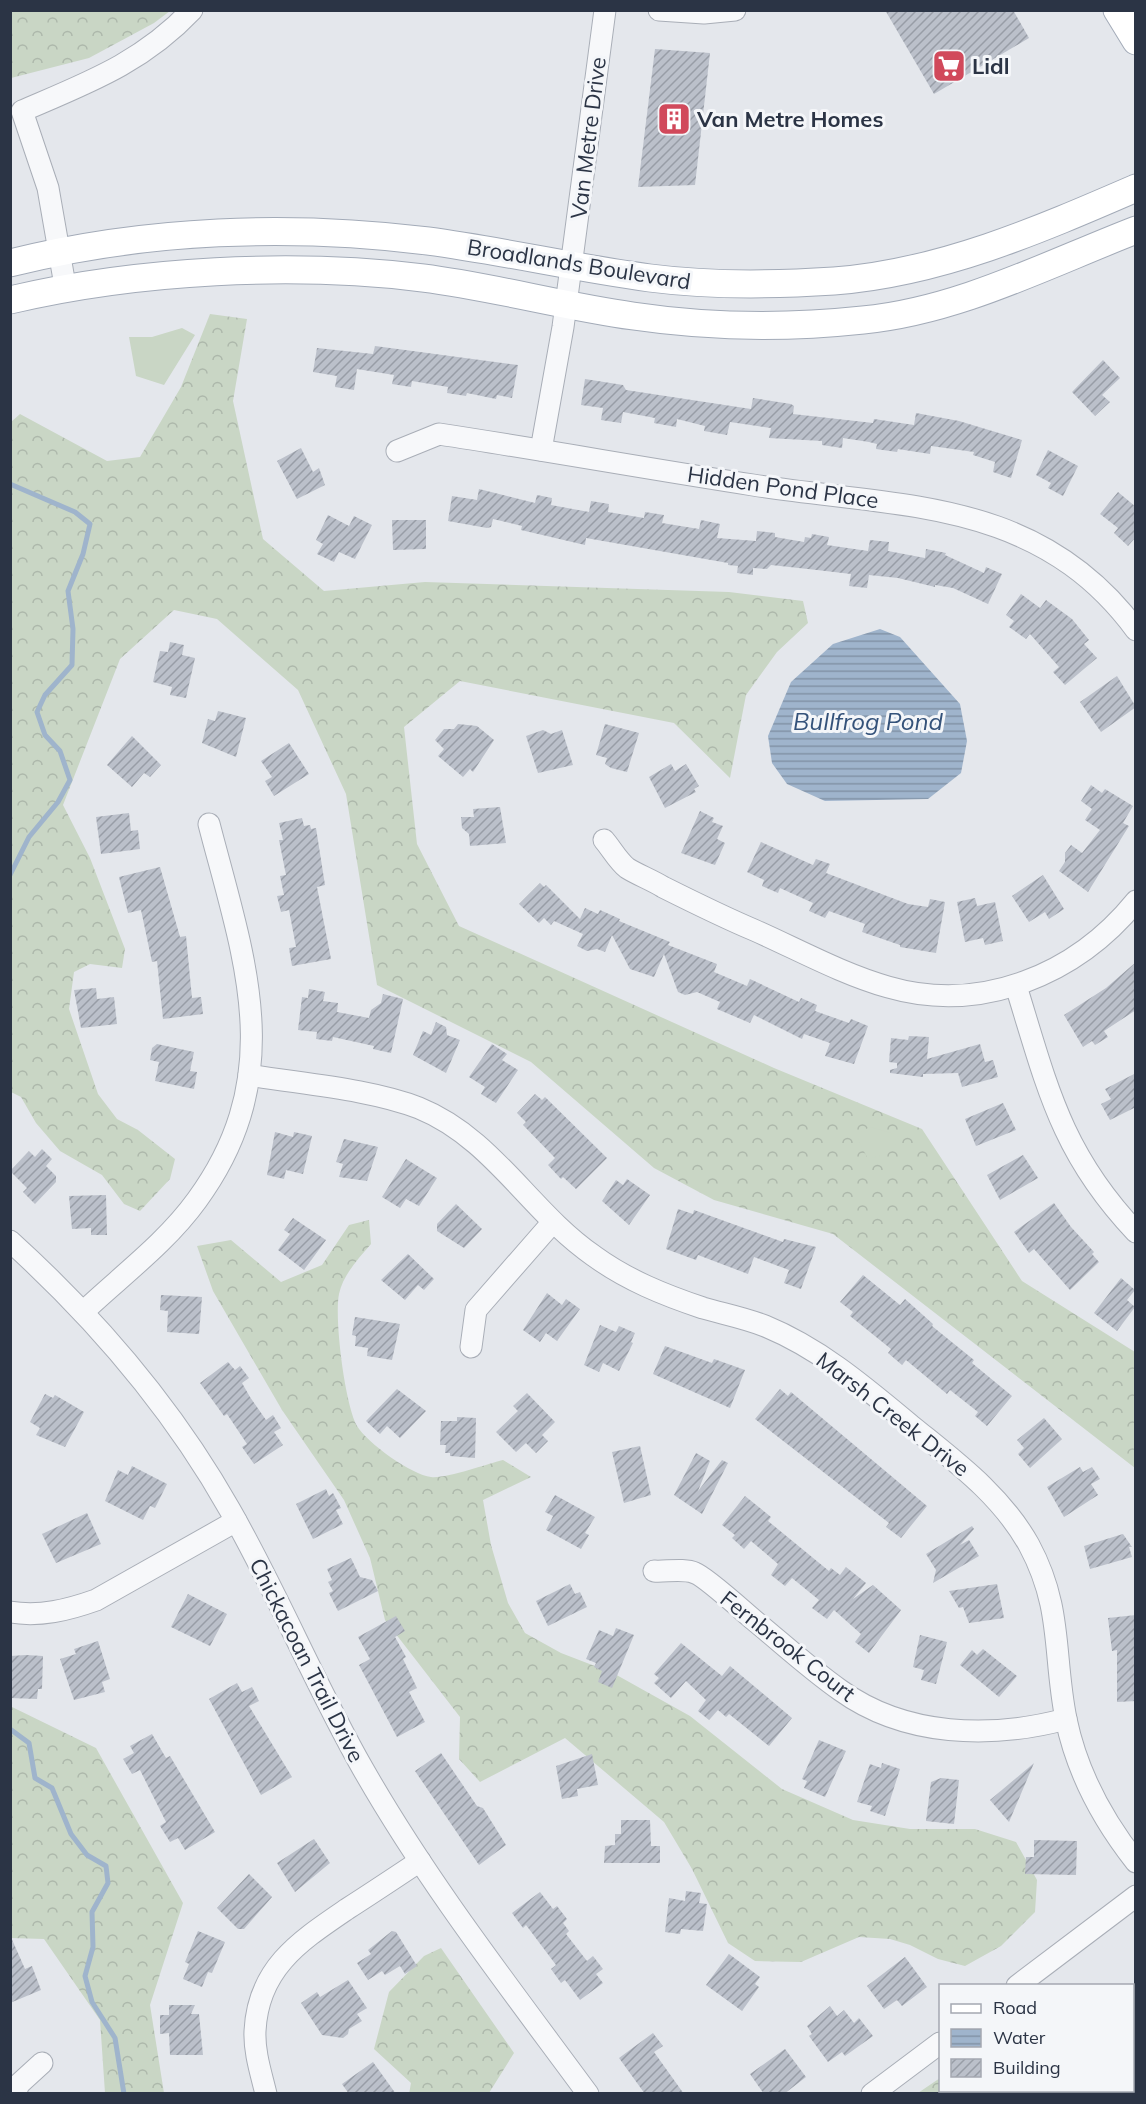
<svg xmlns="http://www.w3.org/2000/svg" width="1146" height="2104" font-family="Mulish,sans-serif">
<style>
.forest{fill:url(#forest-crowns)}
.park{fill:#c9d6c5}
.water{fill:url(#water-rules)}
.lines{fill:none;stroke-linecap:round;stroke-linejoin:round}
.stream{stroke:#9fb4cc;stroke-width:5}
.building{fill:url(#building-hatch)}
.minor-casing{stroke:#a9aeb7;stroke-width:23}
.major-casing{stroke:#a3abb8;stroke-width:29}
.minor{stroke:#f7f8fa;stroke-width:21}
.major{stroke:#fff;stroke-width:27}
.labels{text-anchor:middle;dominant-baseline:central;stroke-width:6;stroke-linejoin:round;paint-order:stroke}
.poi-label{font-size:22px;font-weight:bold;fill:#2b3445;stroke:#f4f6f9;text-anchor:start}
.street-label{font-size:22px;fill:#2b3445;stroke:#f4f6f9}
.water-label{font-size:24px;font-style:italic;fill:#34527a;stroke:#f4f6f9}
</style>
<defs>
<pattern id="forest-crowns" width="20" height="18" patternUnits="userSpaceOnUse" patternTransform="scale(1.5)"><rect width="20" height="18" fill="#c9d6c5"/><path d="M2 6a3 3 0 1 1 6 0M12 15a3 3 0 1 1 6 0" fill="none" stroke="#adb8ab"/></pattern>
<pattern id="water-rules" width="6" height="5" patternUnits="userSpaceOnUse" patternTransform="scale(1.5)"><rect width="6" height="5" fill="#9fb4cc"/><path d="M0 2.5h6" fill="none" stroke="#8293a7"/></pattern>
<pattern id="building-hatch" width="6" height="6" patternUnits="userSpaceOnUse" patternTransform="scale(1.5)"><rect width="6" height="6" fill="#bbc0ca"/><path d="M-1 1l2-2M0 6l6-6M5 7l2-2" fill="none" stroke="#989da6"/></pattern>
</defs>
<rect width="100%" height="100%" fill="#e4e7ec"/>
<g class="forest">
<polygon points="10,11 11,10 170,11 154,23 89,58 11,78"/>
<polygon points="210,314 247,319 233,401 263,539 324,591 425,582 729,592 803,601 808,623 777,652 746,695 730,778 674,723 460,681 404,727 417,844 459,926 774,1068 922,1129 1022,1281 1135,1352 1135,1468 833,1234 714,1200 654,1168 531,1062 377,985 346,794 298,690 217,619 174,610 120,659 63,805 90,858 125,949 122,968 90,964 74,972 69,1009 98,1094 117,1119 138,1130 175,1159 170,1179 140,1211 124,1204 102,1175 60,1151 36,1123 21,1097 11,1092 11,422 20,414 107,461 140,457 181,387"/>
<path d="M369,1220L371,1244C358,1259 343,1275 339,1294C334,1318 345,1405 357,1426C367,1443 412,1475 431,1477C445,1479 487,1464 503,1460L531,1477L483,1500L491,1545L508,1603L525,1633L561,1653L613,1673L690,1716L782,1789L853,1820L910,1829H975L1016,1842L1037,1880L1035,1912L1001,1946L965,1966L938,1959L910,1945L890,1939L859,1937L801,1962L755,1961L728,1943L692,1869L664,1822L565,1738L480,1782L459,1759L460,1717L385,1620L370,1558L344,1500L282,1410L213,1291L197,1246L231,1240L281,1282L322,1265L349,1225Z"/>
<polygon points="10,1706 96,1748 183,1903 150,2005 164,2093 105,2093 100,2020 44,1939 11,1938"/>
<polygon points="441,1948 514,2053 489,2093 409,2094 411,2083 374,2049 389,1992 424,1956"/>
<polygon points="1133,2035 1135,2039 1135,2093 918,2093 940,2078 940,2090 1132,2090"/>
</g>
<g class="park">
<polygon points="182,328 195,335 164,385 136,376 129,337 152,337"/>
<polygon points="870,1127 891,1133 896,1145 887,1154 868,1159 858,1140 862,1131"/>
</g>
<polygon class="water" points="880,629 900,637 960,704 967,741 961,773 928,799 825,801 787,784 772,763 768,736 791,682 833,644"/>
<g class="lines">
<g class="stream">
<polyline points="10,484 75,512 90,524 83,554 68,591 73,629 72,665 45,695 37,712 45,735 60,751 70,780 58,802 29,837 10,875"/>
<polyline points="10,1729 29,1743 35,1778 52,1788 71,1834 87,1855 106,1866 108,1883 92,1912 93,1947 85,1976 92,2002 115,2038 124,2094"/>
</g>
</g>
<g class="building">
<polygon points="885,10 1013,10 1029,38 934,94"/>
<polygon points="655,49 710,53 695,185 638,187"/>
<polygon points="375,346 518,365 512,398 497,395 496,399 467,393 466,396 447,393 448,387 412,381 411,387 392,384 394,375 357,369 354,390 335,387 337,376 313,372 317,348 373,354"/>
<polygon points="1103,360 1120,378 1102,395 1110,402 1095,416 1072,392"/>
<polygon points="585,379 623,385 626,390 751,409 753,398 791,404 794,406 793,414 873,423 874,419 914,425 916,413 959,421 1022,440 1011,478 993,472 995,462 973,455 974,452 931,446 930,454 898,449 897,452 876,449 877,444 869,442 843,438 842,448 822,445 822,441 769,438 771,428 730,422 727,435 704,431 705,426 677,419 676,427 654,423 655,418 623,412 621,423 601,420 603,408 581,405"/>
<polygon points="301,448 313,472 319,468 325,485 297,499 277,461"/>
<polygon points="1048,450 1078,466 1063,496 1048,488 1051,483 1036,475"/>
<polygon points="479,489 535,503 537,495 552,498 551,505 589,512 591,501 609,504 608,512 644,518 645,512 664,515 662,523 699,529 701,520 720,524 717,538 756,541 757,531 775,533 775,537 804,542 805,537 811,538 812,534 829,537 827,545 868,551 870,540 889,542 888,551 925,558 926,549 946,553 945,555 984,573 986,567 1002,574 988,604 953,588 935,585 935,587 898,578 869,575 867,588 849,586 851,574 817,570 771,565 767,569 753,568 753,575 737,573 738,566 728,565 728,563 586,538 585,545 521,530 522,526 493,519 491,527 487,528 448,521 452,496 477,500"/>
<polygon points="1118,492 1136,507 1136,537 1128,546 1114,533 1118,528 1100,514"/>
<polygon points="328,515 349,526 354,516 372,525 355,559 339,552 334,562 317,554 323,544 316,540"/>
<polygon points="392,520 426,520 426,549 393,550"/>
<polygon points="1021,594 1040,608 1046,600 1072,619 1089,640 1084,644 1097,658 1065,685 1053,672 1059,667 1030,634 1026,639 1009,627 1014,621 1006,615"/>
<polygon points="170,642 184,645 182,655 195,658 186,698 170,695 172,687 153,682 160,651 168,652"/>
<polygon points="1117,676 1136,707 1101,732 1080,702"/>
<polygon points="218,711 246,718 236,757 202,743 208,719 215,721"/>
<polygon points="458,724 477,726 494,740 473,772 470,769 463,777 438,756 444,749 435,740 444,729 454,729"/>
<polygon points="605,724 639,733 627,772 611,768 605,764 607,758 596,755"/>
<polygon points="543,730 551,734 562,730 573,765 538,773 526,736"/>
<polygon points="132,736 161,765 150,777 144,773 132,787 107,765"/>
<polygon points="289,743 309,774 274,796 265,781 272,777 261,761"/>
<polygon points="671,764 675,771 686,764 699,786 694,789 696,792 665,808 649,777"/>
<polygon points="1091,785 1102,793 1105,789 1133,806 1123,823 1129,826 1088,892 1059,871 1065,862 1065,853 1071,845 1082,853 1100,830 1085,820 1092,809 1081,801"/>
<polygon points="500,807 506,843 470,846 469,834 462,828 461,817 474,817 473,809"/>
<polygon points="700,811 714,818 712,822 723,826 717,839 725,843 715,865 681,853"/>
<polygon points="129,813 131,831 138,830 140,849 101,854 96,817"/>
<polygon points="302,818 304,826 310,825 311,829 316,828 325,885 317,887 331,959 292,966 289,948 296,947 289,910 281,912 277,896 284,895 280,876 286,875 279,840 283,840 279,823"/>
<polygon points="761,842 813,865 816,859 830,864 826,873 908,904 928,907 930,899 945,902 936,953 900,947 900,945 862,932 865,924 829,911 825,918 809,911 813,903 780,888 778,893 762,886 764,880 747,872"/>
<polygon points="160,867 180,937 186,936 192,998 201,997 203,1014 163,1019 157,961 152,962 141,910 128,913 119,877"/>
<polygon points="1043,875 1064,909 1049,919 1045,912 1029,922 1012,896"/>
<polygon points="540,883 544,887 546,885 580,919 585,908 598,914 600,910 620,919 619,921 670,942 668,945 717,964 714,972 747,986 750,979 799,1002 801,998 817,1005 815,1011 849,1023 851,1019 868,1026 854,1064 825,1056 830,1043 804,1034 802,1039 754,1015 750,1023 717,1009 720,1002 697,992 685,995 678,992 664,954 654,977 630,969 612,935 605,952 597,949 587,951 577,946 583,934 554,921 551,925 544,918 539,923 519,904"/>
<polygon points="975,898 977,906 995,902 1003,941 985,945 983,938 965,942 957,902"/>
<polygon points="1136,962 1136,1010 1104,1031 1108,1037 1095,1045 1092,1041 1083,1047 1064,1015 1106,988"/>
<polygon points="96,988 97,999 114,997 117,1024 81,1028 74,990"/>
<polygon points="309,989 325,992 323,1001 338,1003 337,1012 369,1018 371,1010 381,1003 383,994 403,999 391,1053 373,1049 374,1046 333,1037 332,1041 316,1039 317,1032 298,1030 302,997 308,998"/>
<polygon points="436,1022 446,1027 447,1035 460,1040 446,1073 413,1055 423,1031 431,1035"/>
<polygon points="909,1036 929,1037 927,1059 980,1044 985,1062 993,1060 998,1077 962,1087 958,1073 923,1074 923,1077 890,1073 890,1070 897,1068 897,1063 889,1062 891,1038 908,1040"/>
<polygon points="157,1044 194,1052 190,1071 197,1072 194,1089 155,1081 159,1062 150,1060 152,1048"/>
<polygon points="492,1044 507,1054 502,1060 518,1070 496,1103 481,1094 485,1087 469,1077"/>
<polygon points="1136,1073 1136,1107 1110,1120 1101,1104 1111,1099 1105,1089"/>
<polygon points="535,1094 542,1100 545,1097 607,1158 576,1189 563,1177 561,1179 548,1165 555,1158 523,1125 526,1122 517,1113"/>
<polygon points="1003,1103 1016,1130 976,1146 965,1119"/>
<polygon points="275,1132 293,1137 294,1132 312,1136 303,1174 286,1170 284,1179 267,1175"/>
<polygon points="344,1139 378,1147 367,1181 339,1177 343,1164 336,1162"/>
<polygon points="42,1149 52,1159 46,1166 56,1176 56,1182 35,1204 23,1192 27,1188 10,1171 29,1151 35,1157"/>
<polygon points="1023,1155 1038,1178 1000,1200 987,1175"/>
<polygon points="406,1159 437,1178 419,1206 406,1199 400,1208 382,1197"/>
<polygon points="627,1179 650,1195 629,1225 602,1201 616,1180 623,1185"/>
<polygon points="106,1195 107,1235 91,1235 91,1228 72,1229 69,1196"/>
<polygon points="1054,1203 1071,1227 1094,1252 1092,1254 1099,1262 1070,1290 1034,1249 1029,1253 1014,1232"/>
<polygon points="456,1204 482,1229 464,1248 437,1231 437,1224"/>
<polygon points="678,1209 693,1214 694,1210 783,1242 784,1239 816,1247 801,1289 784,1283 789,1270 754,1257 748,1274 698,1255 696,1260 666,1249"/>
<polygon points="293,1218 326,1240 304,1270 278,1250 290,1234 284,1230"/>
<polygon points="408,1254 434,1279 424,1290 418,1285 405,1300 381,1280"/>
<polygon points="863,1275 900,1305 905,1299 933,1324 932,1326 974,1360 972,1363 1012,1396 987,1426 975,1416 978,1412 950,1390 947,1394 906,1360 902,1365 888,1353 891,1349 850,1316 853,1312 840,1302"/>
<polygon points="1121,1278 1135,1290 1127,1300 1135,1307 1117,1331 1094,1313"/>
<polygon points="547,1293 562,1305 566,1299 580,1309 557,1341 546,1333 540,1342 523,1330"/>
<polygon points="161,1295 202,1297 199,1334 167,1332 168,1311 160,1310"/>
<polygon points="355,1317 400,1324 392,1360 367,1356 368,1348 355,1346 356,1336 352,1335"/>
<polygon points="600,1325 616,1332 619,1326 635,1333 631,1342 633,1343 619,1371 603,1363 599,1372 584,1365"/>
<polygon points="665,1346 712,1363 714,1359 745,1370 730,1408 653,1374"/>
<polygon points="228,1362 235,1370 240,1366 249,1378 242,1383 250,1397 266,1420 273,1415 281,1428 274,1432 283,1445 254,1464 242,1447 247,1444 227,1414 224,1416 200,1383"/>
<polygon points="397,1389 426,1411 400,1438 387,1426 380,1434 366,1421"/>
<polygon points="780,1389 788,1396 791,1392 927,1506 901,1538 886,1527 889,1523 755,1419"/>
<polygon points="527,1393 555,1422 542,1435 548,1441 536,1453 526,1443 516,1452 496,1432 518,1411 513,1406"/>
<polygon points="45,1394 53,1398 55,1395 84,1412 65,1447 36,1435 40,1428 30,1422"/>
<polygon points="457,1417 476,1418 475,1458 450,1456 450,1453 445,1453 446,1445 440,1445 441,1421 457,1421"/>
<polygon points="1044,1418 1062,1439 1030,1468 1018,1454 1024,1448 1017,1440"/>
<polygon points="640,1446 651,1495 624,1503 612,1452"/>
<polygon points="696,1453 710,1461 698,1491 722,1460 728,1463 702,1514 674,1495"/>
<polygon points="132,1466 167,1484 155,1508 150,1506 143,1520 105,1501 118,1470 128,1475"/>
<polygon points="1080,1467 1083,1472 1092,1467 1100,1479 1091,1484 1098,1495 1064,1517 1047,1487"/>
<polygon points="326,1489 329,1496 333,1493 341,1508 336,1510 343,1524 313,1539 296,1504"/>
<polygon points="555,1495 595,1517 585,1533 589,1535 581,1549 546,1530 553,1516 545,1512"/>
<polygon points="745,1496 771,1517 768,1521 829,1571 831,1568 840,1575 846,1567 866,1583 853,1599 873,1585 901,1610 869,1653 855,1642 861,1634 834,1610 827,1619 812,1608 819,1600 792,1578 785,1586 771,1575 778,1564 751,1541 744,1549 732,1538 735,1535 722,1525"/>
<polygon points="87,1513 101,1544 56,1563 42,1534"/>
<polygon points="972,1526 974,1529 960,1545 969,1540 979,1556 933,1583 936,1570 926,1554"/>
<polygon points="1123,1534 1132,1547 1129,1547 1132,1557 1090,1569 1084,1546"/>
<polygon points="351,1558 360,1577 372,1580 378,1591 338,1611 329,1593 333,1591 328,1582 332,1580 327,1569"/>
<polygon points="570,1584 575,1594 580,1592 587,1607 548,1626 536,1601"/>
<polygon points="997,1584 1004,1618 969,1623 963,1607 959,1608 949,1591"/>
<polygon points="188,1594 227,1614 210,1646 171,1627"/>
<polygon points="1136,1615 1136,1701 1117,1702 1117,1650 1112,1651 1108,1618"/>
<polygon points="396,1616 405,1631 395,1637 406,1657 403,1659 417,1688 409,1692 425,1722 397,1737 359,1665 370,1659 358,1637"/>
<polygon points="616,1628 634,1635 612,1688 598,1682 602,1671 594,1667 596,1663 586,1659 599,1630 613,1636"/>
<polygon points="920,1635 947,1642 936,1684 921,1680 924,1670 913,1667"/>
<polygon points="98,1641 110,1679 102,1682 105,1692 74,1700 60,1659 76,1654 74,1649"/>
<polygon points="681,1643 722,1676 730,1666 792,1718 769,1746 729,1714 726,1717 718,1710 709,1720 698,1711 706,1700 686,1681 671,1698 654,1683 659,1678 654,1674"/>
<polygon points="983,1649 1017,1676 999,1697 960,1665 972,1650 977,1655"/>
<polygon points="26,1655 43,1656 42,1689 38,1689 37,1699 10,1698 10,1656"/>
<polygon points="237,1683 242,1692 252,1687 259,1701 249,1706 292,1777 261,1795 209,1699"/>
<polygon points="152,1734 166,1758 170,1756 215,1832 185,1850 178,1838 170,1842 160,1826 166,1822 140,1770 132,1774 123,1759 134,1753 130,1746"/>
<polygon points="819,1740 846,1751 825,1797 804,1788 807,1781 802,1779"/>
<polygon points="441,1753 477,1806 483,1808 506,1845 479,1865 415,1771"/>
<polygon points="592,1754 598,1785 577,1789 578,1796 562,1799 556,1766"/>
<polygon points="882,1763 900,1769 885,1816 870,1811 872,1806 857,1802 870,1764 881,1768"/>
<polygon points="1034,1763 1009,1822 990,1800"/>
<polygon points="941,1778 959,1780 954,1824 926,1821 931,1782"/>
<polygon points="621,1820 650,1820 651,1846 660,1846 660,1863 604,1863 605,1846 615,1845 615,1834 621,1834"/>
<polygon points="314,1839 330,1863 295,1892 277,1863"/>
<polygon points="1034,1840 1077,1841 1076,1875 1025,1874 1026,1857 1034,1857"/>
<polygon points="249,1874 272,1897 244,1929 238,1929 217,1908"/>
<polygon points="686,1891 701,1893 699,1903 707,1904 703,1931 681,1929 680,1934 665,1932 669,1898 685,1901"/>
<polygon points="540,1892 553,1909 557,1906 567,1919 563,1923 569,1931 566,1934 587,1961 593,1956 603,1969 596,1974 603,1983 580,2000 565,1980 561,1983 551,1969 556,1965 526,1925 523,1928 512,1913"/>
<polygon points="198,1931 225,1942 212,1973 208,1972 202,1987 183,1979 189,1964 185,1962"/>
<polygon points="392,1931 396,1932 417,1966 405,1974 400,1966 385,1975 382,1971 368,1980 357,1963 371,1954 368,1950"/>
<polygon points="10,1935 25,1969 32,1966 41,1990 10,2003"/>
<polygon points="729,1954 760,1977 755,1984 759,1987 742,2011 706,1985"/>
<polygon points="905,1957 927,1987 902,2006 897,2000 884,2009 867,1986"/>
<polygon points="348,1980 367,2008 357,2014 362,2021 349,2029 348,2034 343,2038 322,2035 301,2003 317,1992 320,1997"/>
<polygon points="169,2005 195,2005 191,2014 199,2014 203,2055 170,2055 169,2033 160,2034 160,2015 169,2015"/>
<polygon points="830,2006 837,2016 844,2010 854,2023 859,2018 873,2036 845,2056 842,2052 828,2062 809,2036 812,2034 807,2026"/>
<polygon points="653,2033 663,2046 654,2052 684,2094 645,2094 619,2058"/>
<polygon points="785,2049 806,2077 784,2094 764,2094 750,2074"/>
<polygon points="373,2062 396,2094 349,2094 342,2084"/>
</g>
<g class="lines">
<defs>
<g id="minor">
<polyline points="659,10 704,13 735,10"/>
<path d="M66,291L48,188L22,111C87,83 142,63 192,10"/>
<polyline points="541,450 563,327 605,10"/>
<path d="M397,451L439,434C544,450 649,469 753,485C898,508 1038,497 1136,630"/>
<path d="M604,840C611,848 618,861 627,868C638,875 652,880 663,887C693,902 723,917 754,930C797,949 842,974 888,987C981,1014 1076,975 1136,901"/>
<path d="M1016,986C1047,1086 1061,1153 1136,1232"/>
<path d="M249,1075C302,1084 370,1089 419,1108C493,1138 530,1212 594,1256C627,1280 664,1295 703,1308C724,1314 745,1318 765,1326C821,1349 866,1388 913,1427C956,1462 1001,1495 1029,1545C1063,1608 1053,1654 1066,1719C1077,1772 1102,1819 1136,1862"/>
<path d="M10,1241C96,1319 173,1409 230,1510C278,1594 315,1685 363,1769C428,1883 510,1988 588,2094"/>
<path d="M83,1312C121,1276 166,1243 197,1200C289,1074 244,959 209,824"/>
<polyline points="471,1347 476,1310 552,1223"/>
<path d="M654,1571C665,1572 684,1568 695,1573C706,1577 743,1611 755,1621C783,1644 810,1669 840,1690C905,1737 991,1739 1066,1719"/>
<path d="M10,1612C40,1617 68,1610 96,1600L236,1521"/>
<polyline points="1017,1986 1136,1896"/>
<polyline points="15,2094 19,2084 42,2063"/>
<path d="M266,2094C261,2073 254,2052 255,2031C258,1968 300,1941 347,1909C372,1893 396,1877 420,1861"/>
<polyline points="872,2094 940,2043"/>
</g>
<g id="major">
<polyline points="1117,10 1136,41"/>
<path d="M10,263C146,229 290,224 428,241C503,251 576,268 650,278C711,286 773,285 834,281C940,273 1039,230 1136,188"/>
<path d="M10,300C138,270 293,262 423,278C494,287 562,306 633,316C707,327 788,328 863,320C958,311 1048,264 1136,230"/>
</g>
</defs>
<use href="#minor" class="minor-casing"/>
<use href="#major" class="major-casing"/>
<use href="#minor" class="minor"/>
<use href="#major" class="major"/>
</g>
<defs>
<symbol id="supermarket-square" viewBox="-11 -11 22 22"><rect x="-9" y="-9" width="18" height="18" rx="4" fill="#d1495b" stroke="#f4f6f9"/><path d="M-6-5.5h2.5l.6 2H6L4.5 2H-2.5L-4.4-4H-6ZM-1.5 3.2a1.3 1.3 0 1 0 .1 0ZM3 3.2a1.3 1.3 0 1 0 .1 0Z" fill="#fff"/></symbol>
<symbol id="building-square" viewBox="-11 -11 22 22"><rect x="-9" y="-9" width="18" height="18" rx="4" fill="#d1495b" stroke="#f4f6f9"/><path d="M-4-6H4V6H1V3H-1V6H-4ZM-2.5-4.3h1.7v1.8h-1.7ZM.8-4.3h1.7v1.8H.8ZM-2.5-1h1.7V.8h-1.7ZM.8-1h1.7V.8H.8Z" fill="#fff"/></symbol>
</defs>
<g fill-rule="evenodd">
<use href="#supermarket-square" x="930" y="47" width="38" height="38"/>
<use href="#building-square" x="655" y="100" width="38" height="38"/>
</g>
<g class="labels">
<g class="poi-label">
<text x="972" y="66">Lidl</text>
<text x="697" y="119">Van Metre Homes</text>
</g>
<g class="street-label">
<text transform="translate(588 138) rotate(-83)">Van Metre Drive</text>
<text transform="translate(579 264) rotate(9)">Broadlands Boulevard</text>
<text transform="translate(783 487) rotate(8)">Hidden Pond Place</text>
<text transform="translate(893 1414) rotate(38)">Marsh Creek Drive</text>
<text transform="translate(788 1646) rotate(38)">Fernbrook Court</text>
<text transform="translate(307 1660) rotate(63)">Chickacoan Trail Drive</text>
</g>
<g class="water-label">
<text x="868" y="721">Bullfrog Pond</text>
</g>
</g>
<rect width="1146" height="2104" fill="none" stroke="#2b3445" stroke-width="24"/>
<rect x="939" y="1984" width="195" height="108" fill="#f4f6f9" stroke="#a4a8b1" stroke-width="1.5"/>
<rect x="951" y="2004" width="30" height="9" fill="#ffffff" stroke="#a4a8b1" stroke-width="1.5"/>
<text x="993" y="2014" font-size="18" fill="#2b3445">Road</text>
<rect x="951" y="2029" width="30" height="18" fill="url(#water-rules)" stroke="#a4a8b1" stroke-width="1.5"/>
<text x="993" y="2044" font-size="18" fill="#2b3445">Water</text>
<rect x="951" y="2059" width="30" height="18" fill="url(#building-hatch)" stroke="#a4a8b1" stroke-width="1.5"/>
<text x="993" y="2074" font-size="18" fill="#2b3445">Building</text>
</svg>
